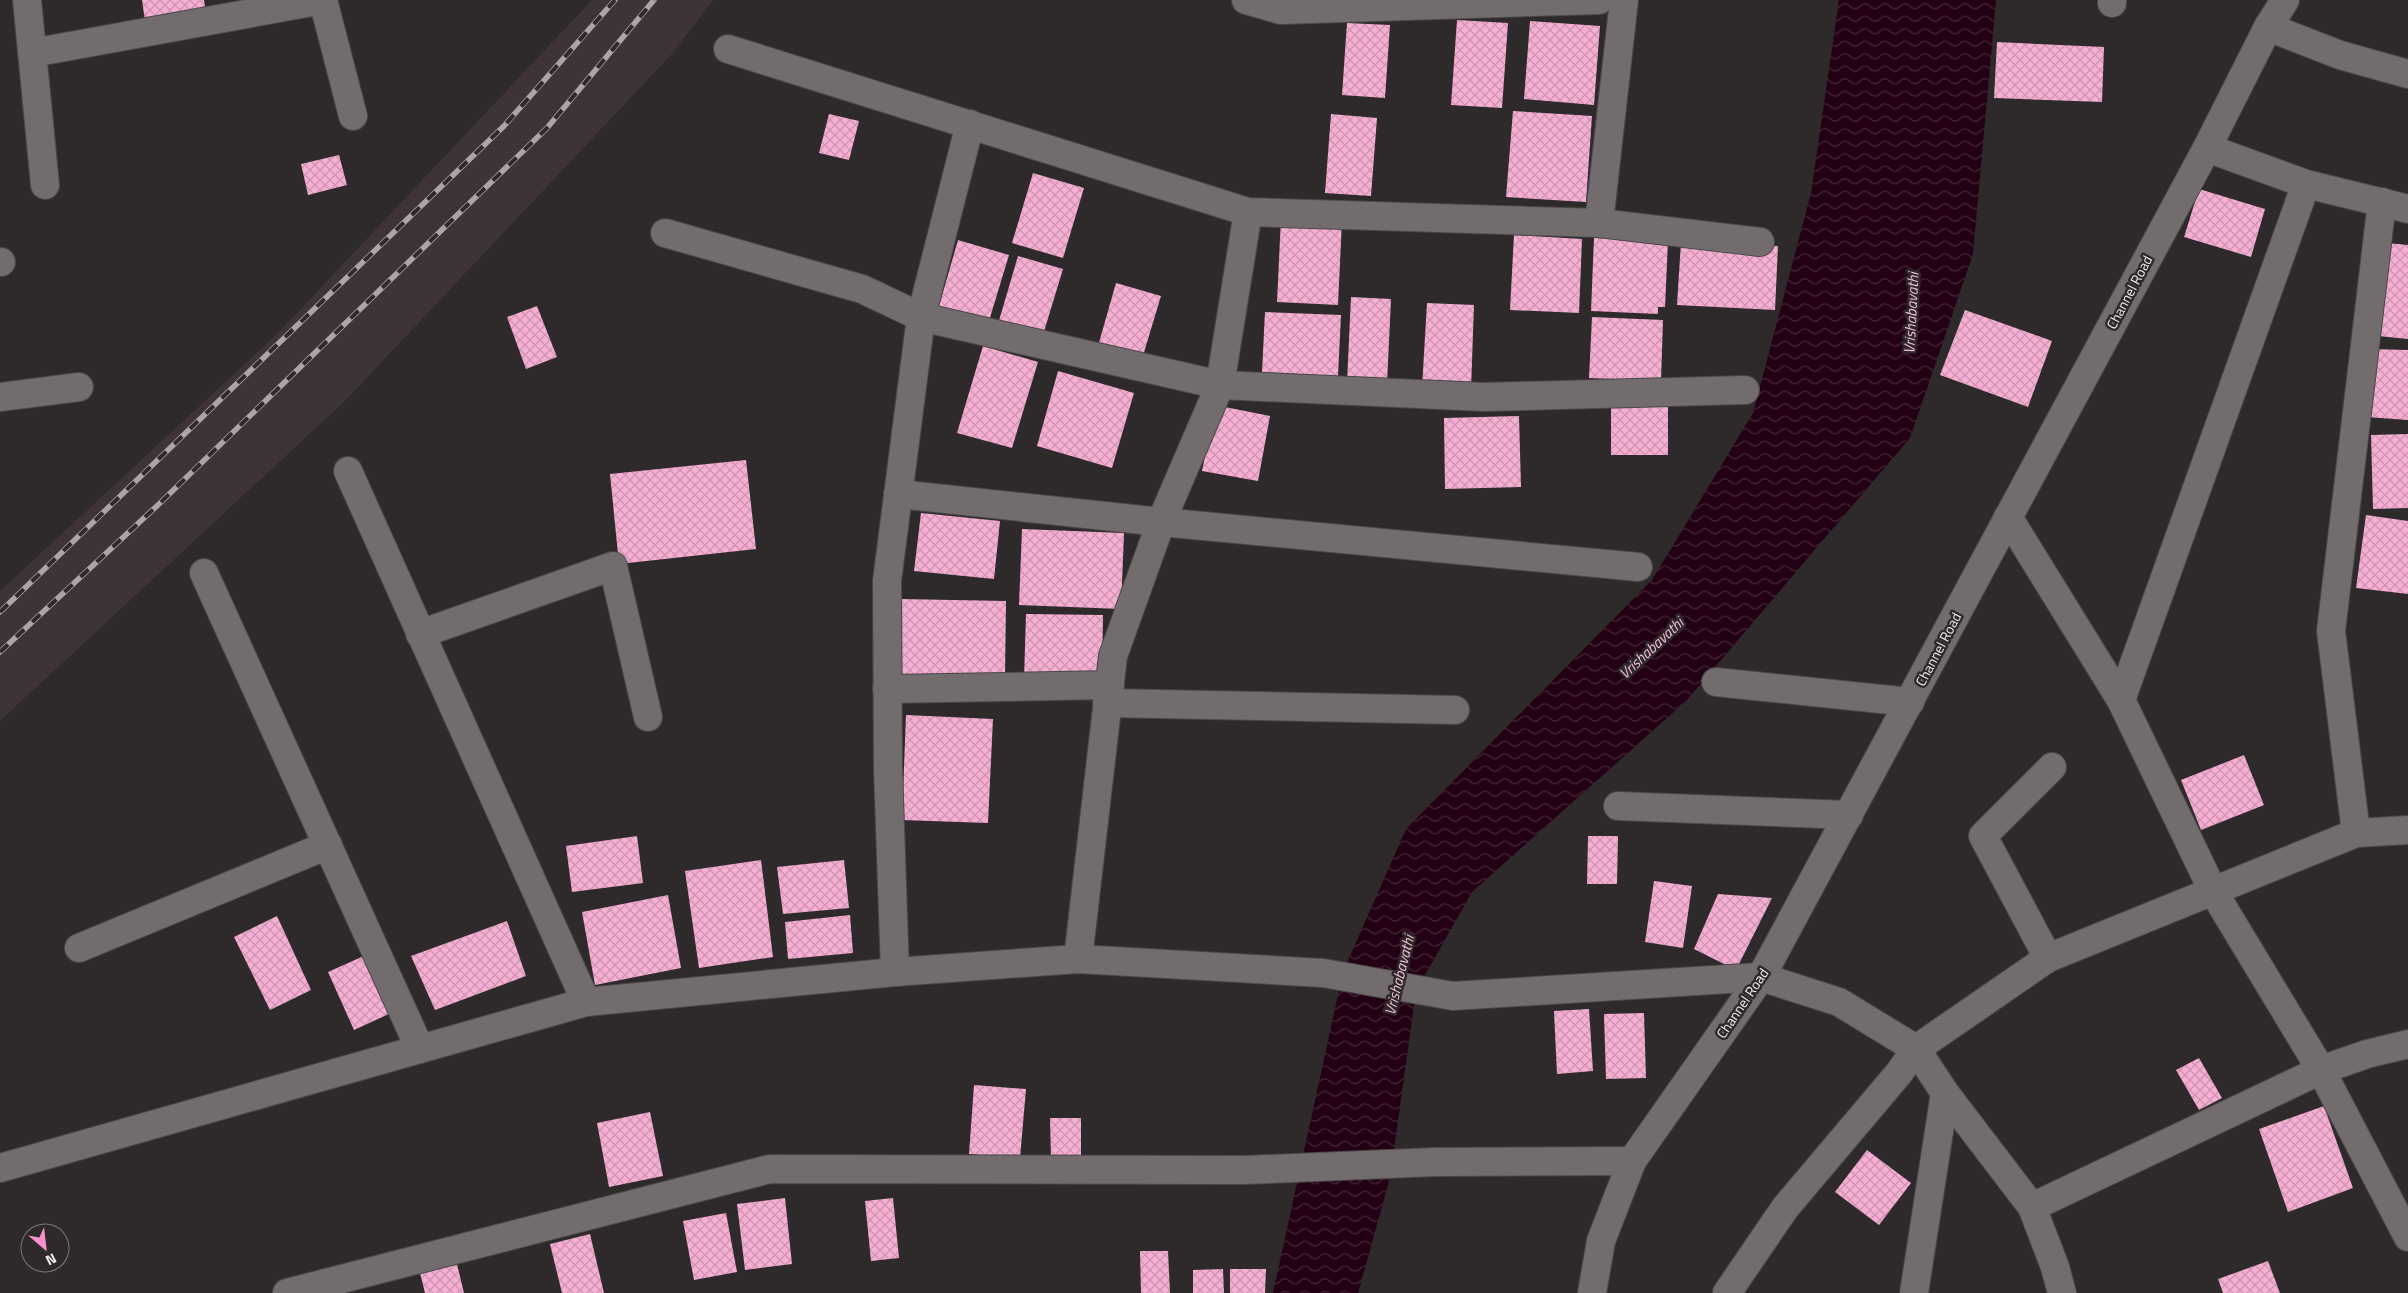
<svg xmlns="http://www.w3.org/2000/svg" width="2408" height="1293" font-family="'Titillium Web',sans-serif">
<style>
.built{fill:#3d3338}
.water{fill:url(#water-waves)}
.building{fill:url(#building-cross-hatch)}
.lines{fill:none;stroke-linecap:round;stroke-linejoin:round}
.minor-casing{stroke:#4b4749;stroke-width:30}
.tertiary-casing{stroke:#4b4749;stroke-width:30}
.minor{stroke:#726c6f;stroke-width:28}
.tertiary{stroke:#726c6f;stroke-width:28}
.rail-casing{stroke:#aaa6a7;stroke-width:5.5}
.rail{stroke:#2e292b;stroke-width:4;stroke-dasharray:11;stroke-linecap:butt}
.labels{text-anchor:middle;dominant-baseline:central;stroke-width:5;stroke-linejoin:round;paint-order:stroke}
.street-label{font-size:14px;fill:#f1eeef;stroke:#2e292b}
.water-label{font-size:15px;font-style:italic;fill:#f8bedb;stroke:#2e292b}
</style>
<defs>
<pattern id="water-waves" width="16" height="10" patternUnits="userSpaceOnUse" patternTransform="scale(1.25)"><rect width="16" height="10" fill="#240015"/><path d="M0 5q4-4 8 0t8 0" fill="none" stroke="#442637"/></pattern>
<pattern id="building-cross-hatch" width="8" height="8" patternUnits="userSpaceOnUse" patternTransform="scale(1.25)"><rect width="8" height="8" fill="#f7aed3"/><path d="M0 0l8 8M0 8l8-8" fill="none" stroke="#cb94b0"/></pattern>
</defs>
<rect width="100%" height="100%" fill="#2e292b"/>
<polygon class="built" points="592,0 713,0 671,55 344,402 0,721 0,591 277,334"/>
<polygon class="water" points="1839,0 1996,0 1973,254 1910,438 1686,701 1472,892 1416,991 1390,1178 1358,1293 1273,1293 1343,972 1406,829 1652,580 1753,413 1811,193"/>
<g class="building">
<polygon points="142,0 204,0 207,18 146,28"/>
<polygon points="1457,20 1508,23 1502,108 1451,105"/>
<polygon points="1530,21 1600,26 1594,105 1524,99"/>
<polygon points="1347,23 1390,25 1385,98 1342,95"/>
<polygon points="1997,42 2104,47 2102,102 1994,98"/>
<polygon points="1513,111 1592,116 1586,202 1506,197"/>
<polygon points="829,114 859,121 849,160 819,153"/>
<polygon points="1331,114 1377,118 1371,196 1325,193"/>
<polygon points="339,155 347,185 308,195 301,164"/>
<polygon points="1033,173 1084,188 1063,258 1012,243"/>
<polygon points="2199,189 2265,209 2251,257 2184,237"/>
<polygon points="1281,218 1342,220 1338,305 1277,302"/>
<polygon points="1514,235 1582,239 1579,313 1510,310"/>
<polygon points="1594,238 1668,241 1665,307 1658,307 1658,314 1591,311"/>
<polygon points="958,240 1009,255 989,321 939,306"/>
<polygon points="1681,242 1778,246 1775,310 1677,305"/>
<polygon points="2387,243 2408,245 2408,339 2378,336"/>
<polygon points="1018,256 1063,269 1042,338 998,324"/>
<polygon points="1116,283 1161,296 1142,359 1098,346"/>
<polygon points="1351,297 1391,299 1387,384 1347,382"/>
<polygon points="1427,303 1474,305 1471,390 1422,388"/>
<polygon points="537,306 557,357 526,369 507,317"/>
<polygon points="1965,310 2052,341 2028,407 1940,375"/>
<polygon points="1265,312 1341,315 1338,376 1262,372"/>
<polygon points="1592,317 1663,320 1661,381 1589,378"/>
<polygon points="983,346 1038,362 1012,448 957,433"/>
<polygon points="2370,349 2408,350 2408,420 2366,417"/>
<polygon points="1058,371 1134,393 1112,468 1037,446"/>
<rect x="1611" y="401" width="57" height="54"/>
<polygon points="1215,405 1270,416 1258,481 1202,471"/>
<polygon points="1519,416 1521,487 1445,489 1444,418"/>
<polygon points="2408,434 2408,508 2373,509 2371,435"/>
<polygon points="746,460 756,549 619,564 610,474"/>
<polygon points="921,513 1000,521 994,579 914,571"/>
<polygon points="2366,515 2408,521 2408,594 2356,588"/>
<polygon points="1022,529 1124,533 1121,609 1019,605"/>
<polygon points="900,599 1006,601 1005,676 899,675"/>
<polygon points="1026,614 1103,615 1102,681 1024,680"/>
<polygon points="906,715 993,719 988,823 902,820"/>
<polygon points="2244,755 2264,805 2201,830 2181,780"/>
<polygon points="637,836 643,883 572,892 566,846"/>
<polygon points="1588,836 1618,836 1617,884 1587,884"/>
<polygon points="761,860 773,957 699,968 685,871"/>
<polygon points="844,860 849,908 783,914 777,867"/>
<polygon points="1654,881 1692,886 1683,948 1645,942"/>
<polygon points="1718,894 1772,898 1736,970 1694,949"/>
<polygon points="668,895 681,968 595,985 582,912"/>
<polygon points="850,915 853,953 788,959 785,922"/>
<polygon points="277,916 311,990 270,1010 234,937"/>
<polygon points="507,921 526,976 435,1010 411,956"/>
<polygon points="366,955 391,1013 354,1030 328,972"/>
<polygon points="1589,1009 1593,1071 1557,1074 1554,1011"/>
<polygon points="1644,1013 1646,1078 1606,1079 1604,1014"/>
<polygon points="2199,1058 2222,1098 2199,1110 2176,1070"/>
<polygon points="974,1085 1026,1089 1020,1158 969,1154"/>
<polygon points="2324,1106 2353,1188 2288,1212 2259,1129"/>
<polygon points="650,1112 663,1176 609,1187 597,1123"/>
<polygon points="1050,1118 1081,1118 1081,1159 1051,1159"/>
<polygon points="1867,1150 1911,1183 1879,1225 1835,1192"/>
<polygon points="785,1198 792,1264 745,1270 737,1204"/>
<polygon points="893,1198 899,1258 871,1261 865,1201"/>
<polygon points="726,1213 737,1272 694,1280 683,1221"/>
<polygon points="590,1234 604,1293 562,1293 550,1244"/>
<polygon points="1140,1251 1168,1251 1170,1293 1141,1293"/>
<polygon points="456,1260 464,1293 425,1293 419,1269"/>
<polygon points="2268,1261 2280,1293 2223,1293 2218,1279"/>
<polygon points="1223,1269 1224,1293 1193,1293 1193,1270"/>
<polygon points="1230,1269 1266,1269 1265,1293 1230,1293"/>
</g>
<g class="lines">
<defs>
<g id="minor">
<polyline points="27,0 45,185"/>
<polyline points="323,0 353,116"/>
<polyline points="1246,0 1281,10 1599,0"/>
<polyline points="2112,3 2112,0"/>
<polyline points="2268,27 2340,55 2408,74"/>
<polyline points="728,49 1248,212 1599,223 1760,242"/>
<polyline points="32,53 323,0"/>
<polyline points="970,124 921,317 1220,385 1484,397 1745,390"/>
<polyline points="2207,148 2306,184 2408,209"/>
<polyline points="2306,184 2121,700 2213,891 2321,1070 2408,1237"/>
<polyline points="1599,223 1624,0"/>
<polyline points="665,233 862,289 921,317 887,581 888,768 895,972"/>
<polyline points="0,262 1,262"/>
<polyline points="0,397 79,387"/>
<polyline points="348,471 586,1002"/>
<polyline points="898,494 1161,522 1638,567"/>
<polyline points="2008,517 2121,700"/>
<polyline points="204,573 420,1049"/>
<polyline points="420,634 613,566 648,717"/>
<polyline points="1716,682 1910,702"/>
<polyline points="887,689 1110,685"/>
<polyline points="1107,703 1455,710"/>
<polyline points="1618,806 1849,815"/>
<polyline points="2356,833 2331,631 2382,202"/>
<polyline points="79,948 328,845"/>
<polyline points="2048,958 1983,836 2052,767"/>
<polyline points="1078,959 1113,656 1161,522 1220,385 1248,212"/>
<polyline points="0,1168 586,1002 895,972 1078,959 1323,973 1453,996 1761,977 1839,1002 1916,1049 1945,1093 2032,1207 2055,1267 2062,1293"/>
<polyline points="2032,1207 2321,1070 2367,1054 2408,1044"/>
<polyline points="287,1293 770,1169 1245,1170 1435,1162 1632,1161"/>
<polyline points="1727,1293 1785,1208 1899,1073 1916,1049 2048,958 2356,833 2408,830"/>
<polyline points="1914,1293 1945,1093"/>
</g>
<polyline id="tertiary" points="1592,1293 1601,1241 1632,1161 1761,977 2207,148 2268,27 2285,0"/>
</defs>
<use href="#minor" class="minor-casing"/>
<use href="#tertiary" class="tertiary-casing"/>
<use href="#minor" class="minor"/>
<use href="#tertiary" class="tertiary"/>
<defs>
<g id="rail">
<polyline points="0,612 504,126 615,0"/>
<polyline points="0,652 159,504 547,128 654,0"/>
</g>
</defs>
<use href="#rail" class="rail-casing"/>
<use href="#rail" class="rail"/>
</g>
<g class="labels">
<g class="street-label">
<text transform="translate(2129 292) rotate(-62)">Channel Road</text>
<text transform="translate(1938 649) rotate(-62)">Channel Road</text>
<text transform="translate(1742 1003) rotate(-56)">Channel Road</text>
</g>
<g class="water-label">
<text transform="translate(1911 313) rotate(-87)">Vrishabavathi</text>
<text transform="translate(1651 648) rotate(-43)">Vrishabavathi</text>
<text transform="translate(1399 975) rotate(-76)">Vrishabavathi</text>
</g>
</g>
<g transform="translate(45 1248) rotate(152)"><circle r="24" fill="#2e292b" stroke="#7c7879"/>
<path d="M0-4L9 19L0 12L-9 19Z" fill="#f98fc9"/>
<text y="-8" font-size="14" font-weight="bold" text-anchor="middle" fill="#f1eeef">N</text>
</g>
</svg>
